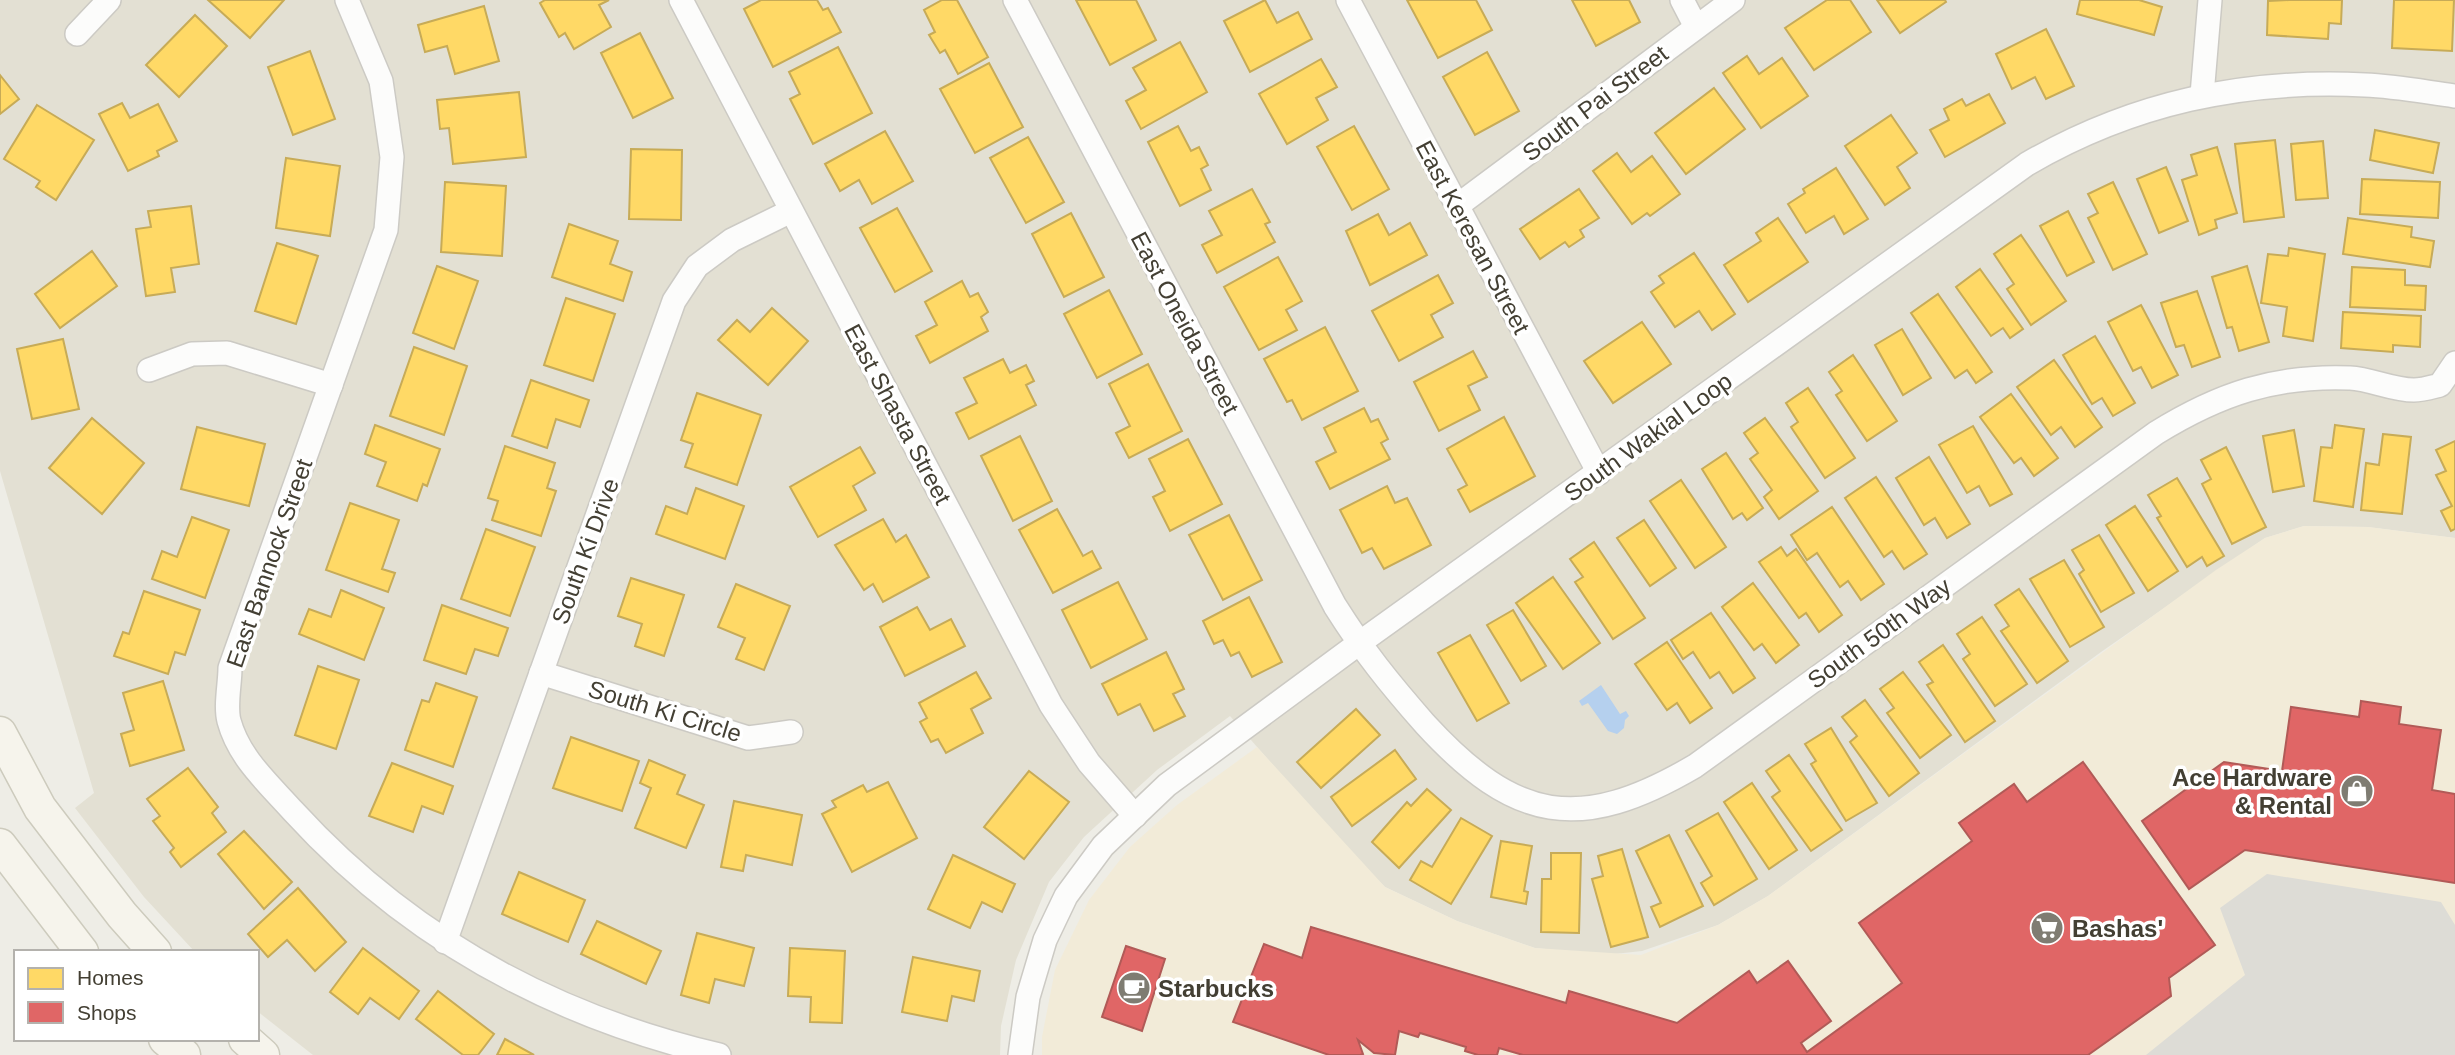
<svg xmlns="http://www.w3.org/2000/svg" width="2455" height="1055" font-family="Arial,sans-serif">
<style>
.residential{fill:#e3e0d3}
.commercial{fill:#f2ebd8}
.parking{fill:#dddcd6}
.water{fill:#b5d0ee}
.homes{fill:#ffd966;stroke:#c7ab57;stroke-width:2}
.shops{fill:#e06666;stroke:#b15a57;stroke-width:2}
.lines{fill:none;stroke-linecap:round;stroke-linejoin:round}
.minor-casing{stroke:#cccac4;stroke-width:26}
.secondary-casing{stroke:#cdcbbd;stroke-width:35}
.minor{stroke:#fcfcfb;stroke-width:23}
.secondary{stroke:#f6f4ec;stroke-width:32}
.labels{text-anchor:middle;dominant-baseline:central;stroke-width:7;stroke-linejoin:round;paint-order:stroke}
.street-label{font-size:24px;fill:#433f33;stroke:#fff}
.poi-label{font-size:24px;font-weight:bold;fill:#433f33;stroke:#fff;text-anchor:start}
</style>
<rect width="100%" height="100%" fill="#eeede6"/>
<polygon class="residential" points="0,0 2455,0 2455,538 2368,527 2304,526 2265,538 2101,652 1768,896 1718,925 1642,951 1605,955 1535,948 1457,921 1385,887 1349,852 1230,716 1157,770 1084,837 1049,882 1016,960 1001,1026 1000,1055 313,1055 257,1011 257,952 195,952 144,897 75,808 94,793 0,471"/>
<polygon class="commercial" points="2304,526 2368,527 2455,538 2455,1055 1042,1055 1042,1037 1055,970 1089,900 1130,847 1177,805 1257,747 1385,887 1457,921 1535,948 1641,955 1718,925 1768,896 2216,570 2265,538"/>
<polygon class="parking" points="2267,874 2441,902 2455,925 2455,1055 2146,1055 2245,975 2220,908"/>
<polygon class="water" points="1601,685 1620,714 1626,711 1629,716 1625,720 1624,728 1617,734 1608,731 1588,703 1582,706 1579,701"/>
<g class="homes">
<polygon points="208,0 284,0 250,38"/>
<polygon points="545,0 609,0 599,5 611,27 574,49 565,33 559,37 540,3"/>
<polygon points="761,0 817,0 823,10 828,8 841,32 773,67 744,9"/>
<polygon points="942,0 957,0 988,57 958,74 945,50 940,53 929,35 935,32 924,10"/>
<polygon points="1076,0 1136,0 1156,40 1110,65"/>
<polygon points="1265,0 1277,23 1298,12 1312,39 1250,72 1224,21"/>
<polygon points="1407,0 1476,0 1492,30 1438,58"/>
<polygon points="1572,0 1629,0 1640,22 1596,46"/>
<polygon points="1827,0 1850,0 1871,32 1814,70 1785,28"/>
<polygon points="1877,0 1945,0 1946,2 1900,33"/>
<polygon points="2080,0 2139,0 2162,7 2154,35 2077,14"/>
<polygon points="2289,0 2342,0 2341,24 2329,23 2328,39 2267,35 2268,1"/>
<polygon points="2394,0 2454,0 2452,51 2392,48"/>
<polygon points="484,6 499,61 455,74 447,46 425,52 418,25"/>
<polygon points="195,15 227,46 179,97 146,65"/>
<polygon points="2046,29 2074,86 2046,99 2035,77 2012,89 1996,54"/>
<polygon points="640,33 673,98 633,118 601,53"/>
<polygon points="1180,42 1207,92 1141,129 1126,101 1146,90 1133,68"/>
<polygon points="838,47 872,113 813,144 790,99 800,94 789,72"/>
<polygon points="310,51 335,119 293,135 268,67"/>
<polygon points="1487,52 1519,111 1475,135 1443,77"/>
<polygon points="1747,56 1759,74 1782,58 1808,96 1761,128 1723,73"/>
<polygon points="1321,59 1337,87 1316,98 1328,120 1287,144 1259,94"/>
<polygon points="989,63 1023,127 975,153 940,89"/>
<polygon points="0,75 19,99 0,114"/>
<polygon points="1714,88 1745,129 1686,174 1655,133"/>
<polygon points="519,92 526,157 453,164 449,128 440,129 437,100"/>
<polygon points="1989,94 2005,123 1945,157 1930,130 1949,120 1944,109 1962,99 1966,106"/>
<polygon points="122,103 130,118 158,104 177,141 157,151 159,156 128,171 99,114"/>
<polygon points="37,105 94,140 56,200 36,187 40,181 4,159"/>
<polygon points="1891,115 1917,153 1897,167 1910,188 1885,205 1845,146"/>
<polygon points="1178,126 1191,151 1199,147 1208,165 1201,169 1211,190 1180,206 1148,142"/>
<polygon points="1354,126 1389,189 1352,210 1317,147"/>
<polygon points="2375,130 2439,143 2433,173 2370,160"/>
<polygon points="885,131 913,181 872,204 859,180 840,191 825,164"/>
<polygon points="1028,137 1064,202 1026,223 990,158"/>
<polygon points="2275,140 2284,217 2244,222 2235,144"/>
<polygon points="2323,141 2328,198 2296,200 2291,144"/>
<polygon points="2217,147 2237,213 2215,220 2217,228 2199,235 2182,180 2197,175 2191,155"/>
<polygon points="631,149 682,150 681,220 629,219"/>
<polygon points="1617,153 1631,172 1652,156 1680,194 1650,216 1647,213 1632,224 1593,171"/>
<polygon points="286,158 340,166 330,236 276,228"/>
<polygon points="2166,167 2188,221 2159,233 2137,179"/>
<polygon points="1836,168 1868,219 1844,234 1834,216 1806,233 1788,204 1805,193 1803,189"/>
<polygon points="2362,179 2440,182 2438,218 2360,214"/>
<polygon points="445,182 506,186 502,256 441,252"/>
<polygon points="2113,182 2147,254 2113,270 2088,218 2098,213 2088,194"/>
<polygon points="1252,189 1270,222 1265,224 1275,242 1217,273 1202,245 1222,235 1209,211"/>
<polygon points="1579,189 1599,218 1580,230 1584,237 1569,247 1565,242 1540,259 1520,229"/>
<polygon points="191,206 199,264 171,268 175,292 146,296 136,229 151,227 148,211"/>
<polygon points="897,208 932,271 895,292 860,228"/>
<polygon points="2068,211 2094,262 2067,276 2040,226"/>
<polygon points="1071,213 1104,277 1064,297 1032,234"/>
<polygon points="1378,214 1389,235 1410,223 1427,255 1370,285 1346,231"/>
<polygon points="1778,218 1808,262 1748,302 1724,265 1761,241 1756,233"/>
<polygon points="2348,218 2412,227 2411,237 2434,241 2430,267 2343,254"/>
<polygon points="569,224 618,241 610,264 632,272 623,301 552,277"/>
<polygon points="2021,235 2066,301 2031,325 2007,289 2014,284 1994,254"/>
<polygon points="277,243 318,256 296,324 255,311"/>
<polygon points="2289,248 2325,254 2313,341 2283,336 2287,307 2261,303 2268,254 2288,256"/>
<polygon points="92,251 117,286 60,328 35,294"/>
<polygon points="1694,253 1735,314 1712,330 1699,311 1675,327 1651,292 1664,283 1659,276"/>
<polygon points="1278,257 1302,301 1286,310 1297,330 1259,350 1224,287"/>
<polygon points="437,266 478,281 454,349 413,333"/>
<polygon points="2247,266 2269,342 2239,351 2232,327 2227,328 2212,277"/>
<polygon points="2352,267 2405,270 2405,285 2426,286 2425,310 2350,307"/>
<polygon points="1980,269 2023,329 2010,338 2003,328 1991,336 1956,287"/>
<polygon points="1438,275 1453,303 1431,315 1443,337 1399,361 1372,311"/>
<polygon points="962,281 970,297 978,293 988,312 981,317 988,331 930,363 916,336 937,325 925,302"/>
<polygon points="1109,290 1142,354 1097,378 1064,314"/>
<polygon points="2197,291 2220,357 2192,367 2184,345 2176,347 2161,303"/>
<polygon points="1938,294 1992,372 1976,383 1967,370 1955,378 1911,313"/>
<polygon points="566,298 615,314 593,381 544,365"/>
<polygon points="2141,305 2178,375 2152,388 2141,367 2133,371 2108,322"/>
<polygon points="772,308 808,341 768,385 718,340 737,320 750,332"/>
<polygon points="2343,312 2421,316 2420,347 2393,345 2393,352 2341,348"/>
<polygon points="1642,322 1671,364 1613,403 1584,361"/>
<polygon points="1325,327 1358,391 1302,420 1292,400 1287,402 1264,359"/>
<polygon points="1902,329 1931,378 1903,395 1875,345"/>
<polygon points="2095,336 2135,403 2113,416 2102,398 2092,404 2063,355"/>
<polygon points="63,339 79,409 32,419 17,349"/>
<polygon points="414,347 467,366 444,435 390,416"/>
<polygon points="1473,351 1487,377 1468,386 1480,410 1439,431 1414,382"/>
<polygon points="1853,355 1897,421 1867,441 1836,395 1842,391 1829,372"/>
<polygon points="1003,359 1010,373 1026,365 1034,381 1026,385 1036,405 969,439 956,413 977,403 964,378"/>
<polygon points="2054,360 2102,427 2075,447 2061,427 2051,435 2017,387"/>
<polygon points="1148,364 1182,431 1129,458 1116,433 1130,426 1109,384"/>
<polygon points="531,380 589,400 580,427 556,419 547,448 512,436"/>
<polygon points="1808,388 1855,458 1825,478 1791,427 1798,422 1786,403"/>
<polygon points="697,393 761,415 737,485 685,467 693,444 681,440"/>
<polygon points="2011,394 2058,458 2034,476 2021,458 2014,463 1980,417"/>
<polygon points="1364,408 1371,422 1378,419 1388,439 1381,443 1390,459 1330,489 1316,462 1336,452 1324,428"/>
<polygon points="1504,417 1535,476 1470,512 1458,490 1467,485 1447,449"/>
<polygon points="92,418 144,463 102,514 49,468"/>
<polygon points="1765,418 1818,491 1779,519 1764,497 1772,490 1750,459 1758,453 1744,433"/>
<polygon points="375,425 440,449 427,486 423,484 417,501 377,486 386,462 365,454"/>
<polygon points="2335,425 2364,429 2353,507 2314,501 2321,447 2332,448"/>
<polygon points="1973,426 2012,494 1990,506 1979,486 1967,493 1939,445"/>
<polygon points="197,427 265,444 249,506 181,489"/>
<polygon points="2294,430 2304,486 2273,492 2263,436"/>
<polygon points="2383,434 2411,437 2402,514 2361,510 2366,463 2379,465"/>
<polygon points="1020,436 1052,501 1013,521 981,456"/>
<polygon points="1188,439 1222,504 1170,531 1153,497 1165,491 1149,459"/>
<polygon points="2455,441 2455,529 2451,531 2441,511 2452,506 2436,475 2446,471 2436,450"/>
<polygon points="505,446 555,463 547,488 556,491 541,536 492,520 498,501 488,498"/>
<polygon points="860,447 875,473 853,486 866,510 818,537 790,487"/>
<polygon points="2226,447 2266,527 2232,544 2202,484 2211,479 2201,460"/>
<polygon points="1726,453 1763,508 1747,520 1742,513 1733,519 1702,469"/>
<polygon points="1929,457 1970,524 1947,538 1935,518 1924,525 1896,478"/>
<polygon points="1876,477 1927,554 1904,569 1892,551 1884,557 1845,498"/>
<polygon points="2177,478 2224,556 2207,566 2202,557 2187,567 2157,518 2161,516 2148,495"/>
<polygon points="1681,480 1726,547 1695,568 1650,501"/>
<polygon points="1387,486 1395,503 1407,498 1431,545 1384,569 1372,548 1362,553 1340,510"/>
<polygon points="696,488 744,506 725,559 656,534 666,506 687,514"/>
<polygon points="350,503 399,520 382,569 395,573 388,592 326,570"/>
<polygon points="2135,506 2178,571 2148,591 2106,525"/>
<polygon points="1832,507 1884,584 1861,600 1848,581 1840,587 1817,553 1807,560 1791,535"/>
<polygon points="1057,509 1083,556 1092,551 1101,568 1053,593 1019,530"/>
<polygon points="1229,515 1262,580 1223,600 1189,535"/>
<polygon points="192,517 229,530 205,598 152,579 162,551 177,557"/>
<polygon points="883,519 896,542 906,535 929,577 883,602 873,584 864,590 835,545"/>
<polygon points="1644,520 1676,568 1650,586 1617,538"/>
<polygon points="486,529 535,547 510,616 461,599"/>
<polygon points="2099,535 2134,593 2101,612 2079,574 2084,570 2072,550"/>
<polygon points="1594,542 1645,618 1613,639 1575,582 1583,577 1570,559"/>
<polygon points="1781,547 1787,556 1796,549 1842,615 1819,632 1806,613 1799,618 1759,562"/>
<polygon points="2064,560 2104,627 2070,647 2030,579"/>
<polygon points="1553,577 1600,643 1563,669 1516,603"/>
<polygon points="631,578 684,595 664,656 635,646 642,624 618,616"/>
<polygon points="1118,582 1147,639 1091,668 1062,610"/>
<polygon points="1753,583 1799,645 1776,663 1762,644 1754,650 1722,607"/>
<polygon points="736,584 790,606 764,670 736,659 745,638 718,627"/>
<polygon points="2019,589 2068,661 2037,683 2001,631 2009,626 1995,605"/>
<polygon points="341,590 384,608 364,660 299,634 309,609 331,617"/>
<polygon points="144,591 200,610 185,655 175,652 168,674 114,656 123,632 129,634"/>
<polygon points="1249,597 1282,662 1252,677 1239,652 1231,656 1223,640 1214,644 1203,621"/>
<polygon points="442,605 508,628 498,656 475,649 466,674 424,660"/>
<polygon points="917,607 930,630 951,619 965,646 905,676 880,627"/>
<polygon points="1513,610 1546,666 1521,681 1487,625"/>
<polygon points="1711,613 1755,678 1733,693 1719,672 1710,678 1693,652 1683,659 1671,640"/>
<polygon points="1982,617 2027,684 1995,706 1963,659 1970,654 1957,634"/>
<polygon points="1470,635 1509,703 1477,721 1438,653"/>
<polygon points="1667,642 1712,708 1690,723 1677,703 1667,710 1635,664"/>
<polygon points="1943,645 1995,721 1965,742 1927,685 1933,682 1919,662"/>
<polygon points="1166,652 1184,689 1173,694 1185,716 1154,731 1140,704 1118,715 1102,684"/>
<polygon points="318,666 359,680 336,749 295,735"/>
<polygon points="976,672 991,698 971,709 983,733 946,753 938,739 931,742 920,722 927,718 919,703"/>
<polygon points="1903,672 1951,735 1920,758 1887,713 1894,708 1880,689"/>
<polygon points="163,681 184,750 130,766 121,734 134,730 123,693"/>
<polygon points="436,683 477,697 453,767 405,750 422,700 429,702"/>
<polygon points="1865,700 1919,773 1889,796 1850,742 1857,736 1842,717"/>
<polygon points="1356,709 1380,735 1321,788 1297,762"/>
<polygon points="1831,728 1877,803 1846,821 1811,764 1816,761 1805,744"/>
<polygon points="571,737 639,761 622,811 553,788"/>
<polygon points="1395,750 1416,779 1352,826 1331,797"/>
<polygon points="1789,755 1842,830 1811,851 1772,797 1780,791 1766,771"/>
<polygon points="649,760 685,775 677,794 704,805 686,848 635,828 651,788 640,783"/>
<polygon points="392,763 453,786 443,814 422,806 413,832 369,816"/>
<polygon points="188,768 218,807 212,813 226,832 181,867 170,852 174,848 153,821 160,816 147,799"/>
<polygon points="1029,771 1069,802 1024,859 984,827"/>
<polygon points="888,782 917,838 852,872 822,814 836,807 832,801 863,785 867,792"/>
<polygon points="1752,783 1797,850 1769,869 1724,802"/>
<polygon points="1427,789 1451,810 1399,868 1372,842 1407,802 1411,806"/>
<polygon points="734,801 802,815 792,865 746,855 743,871 721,867"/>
<polygon points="1718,813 1757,879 1714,905 1701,883 1712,876 1686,831"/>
<polygon points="1461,818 1492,836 1451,904 1410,880 1421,861 1432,867"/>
<polygon points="244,831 292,882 264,909 218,854"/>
<polygon points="1669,835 1703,906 1660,927 1651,907 1661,903 1636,851"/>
<polygon points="1501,841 1532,846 1524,891 1528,892 1526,904 1491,897"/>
<polygon points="1622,849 1648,937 1611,947 1592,879 1603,876 1598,856"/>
<polygon points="1551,853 1581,853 1579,933 1541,932 1542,879 1551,879"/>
<polygon points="953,855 1015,884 1002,912 982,902 970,928 928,909"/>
<polygon points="519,872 585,900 568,942 502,914"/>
<polygon points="298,888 346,942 315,971 287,940 268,957 248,934"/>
<polygon points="597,921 661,951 646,984 581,954"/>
<polygon points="697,933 754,948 744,986 715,979 709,1003 681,995"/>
<polygon points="363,948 419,991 399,1019 370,998 358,1014 330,992"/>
<polygon points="790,948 845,951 842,1023 810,1022 811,997 788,996"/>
<polygon points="913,957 980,971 974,1001 952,996 947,1021 902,1012"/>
<polygon points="438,991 494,1034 478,1055 463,1055 416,1019"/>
<polygon points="505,1039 534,1055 497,1055"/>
</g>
<g class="shops">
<polygon points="2361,701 2401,707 2399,724 2441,730 2432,790 2455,794 2455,883 2245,850 2189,889 2142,821 2224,762 2282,771 2291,707 2359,717"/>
<polygon points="2083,762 2215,945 2169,978 2171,996 2088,1055 1523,1055 1499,1048 1497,1055 1478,1055 1465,1051 1466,1047 1420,1033 1418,1037 1399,1031 1395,1055 1374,1053 1358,1040 1363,1054 1360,1055 1329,1055 1233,1022 1264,944 1302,958 1311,927 1566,1003 1569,991 1677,1023 1749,971 1757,983 1788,961 1831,1021 1801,1043 1807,1052 1902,983 1859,923 1972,841 1959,823 2014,784 2027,802"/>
<polygon points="1126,946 1165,959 1142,1031 1102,1017"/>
</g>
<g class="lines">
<defs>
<g id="minor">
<path d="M347,0L381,81L392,157L386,230L230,668C230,684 225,706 229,721C239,758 268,783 293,811C409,938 552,1016 719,1055"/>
<polyline points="681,0 1051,705 1089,763 1135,816"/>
<path d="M1015,0L1335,606C1364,652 1389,683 1425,724C1515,822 1579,834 1695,766L2156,433C2219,394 2275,375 2350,378C2371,379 2392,390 2414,390C2422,390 2432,387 2440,385L2455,363"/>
<polyline points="1348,0 1599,473"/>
<polyline points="1682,0 1696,27"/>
<polyline points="77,34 109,0"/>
<polyline points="2202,95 2210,0"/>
<polyline points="1457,206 1733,0"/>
<polyline points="149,370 192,354 227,353 331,385"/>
<polyline points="541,673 748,738 791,732"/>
<polyline points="445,942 674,301 697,266 732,240 791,211"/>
<path d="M1020,1055L1028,997L1045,940L1066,896L1103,846L1167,785L1358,644L2027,164C2132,103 2243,79 2365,85C2395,86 2425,92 2455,96"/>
</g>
<g id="secondary">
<polyline points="0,733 40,808 122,915 155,952"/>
<polyline points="0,845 82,952"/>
<polyline points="165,1039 184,1055"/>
<polyline points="245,1039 263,1055"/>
</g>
</defs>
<use href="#minor" class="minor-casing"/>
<use href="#secondary" class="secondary-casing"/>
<use href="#minor" class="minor"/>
<use href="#secondary" class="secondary"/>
</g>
<defs>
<symbol id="shop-disc" viewBox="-11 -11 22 22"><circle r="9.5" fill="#7f7c72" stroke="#fff"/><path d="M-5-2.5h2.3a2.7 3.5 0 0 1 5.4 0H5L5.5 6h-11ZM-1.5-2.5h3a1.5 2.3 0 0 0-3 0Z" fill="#fff"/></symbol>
<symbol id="supermarket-disc" viewBox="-11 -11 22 22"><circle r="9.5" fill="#7f7c72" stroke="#fff"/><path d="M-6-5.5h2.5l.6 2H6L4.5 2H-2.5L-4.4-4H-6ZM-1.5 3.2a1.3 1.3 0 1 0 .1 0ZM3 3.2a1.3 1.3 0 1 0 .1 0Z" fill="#fff"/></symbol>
<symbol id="cafe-disc" viewBox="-11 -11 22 22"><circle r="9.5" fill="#7f7c72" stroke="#fff"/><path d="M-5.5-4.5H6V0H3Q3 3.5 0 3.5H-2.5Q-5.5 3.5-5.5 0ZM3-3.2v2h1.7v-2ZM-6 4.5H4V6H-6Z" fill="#fff"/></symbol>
</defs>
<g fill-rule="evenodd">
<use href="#shop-disc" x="2338" y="772" width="38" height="38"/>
<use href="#supermarket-disc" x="2028" y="909" width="38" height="38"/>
<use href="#cafe-disc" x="1115" y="969" width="38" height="38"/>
</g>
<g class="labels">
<g class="street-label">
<text transform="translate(1595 103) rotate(-37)">South Pai Street</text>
<text transform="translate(1473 237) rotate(62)">East Keresan Street</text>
<text transform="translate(1185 323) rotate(62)">East Oneida Street</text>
<text transform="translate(898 414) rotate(62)">East Shasta Street</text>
<text transform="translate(1648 437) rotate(-36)">South Wakial Loop</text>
<text transform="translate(585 551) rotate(-70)">South Ki Drive</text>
<text transform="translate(269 563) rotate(-71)">East Bannock Street</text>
<text transform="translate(1879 633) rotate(-36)">South 50th Way</text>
<text transform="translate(665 711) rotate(17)">South Ki Circle</text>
</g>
<g class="poi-label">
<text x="2332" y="777" text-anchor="end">Ace Hardware<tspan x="2332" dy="28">&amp; Rental</tspan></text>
<text x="2072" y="928">Bashas'</text>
<text x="1158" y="988">Starbucks</text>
</g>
</g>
<rect x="14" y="950" width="245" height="91" fill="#ffffff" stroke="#b4b2ad" stroke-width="2"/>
<rect x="28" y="968" width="35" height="21" fill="#ffd966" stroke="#b4b2ad" stroke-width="2"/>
<text x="77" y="985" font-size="21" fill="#433f33">Homes</text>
<rect x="28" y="1002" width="35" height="21" fill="#e06666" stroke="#b4b2ad" stroke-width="2"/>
<text x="77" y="1020" font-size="21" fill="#433f33">Shops</text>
</svg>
